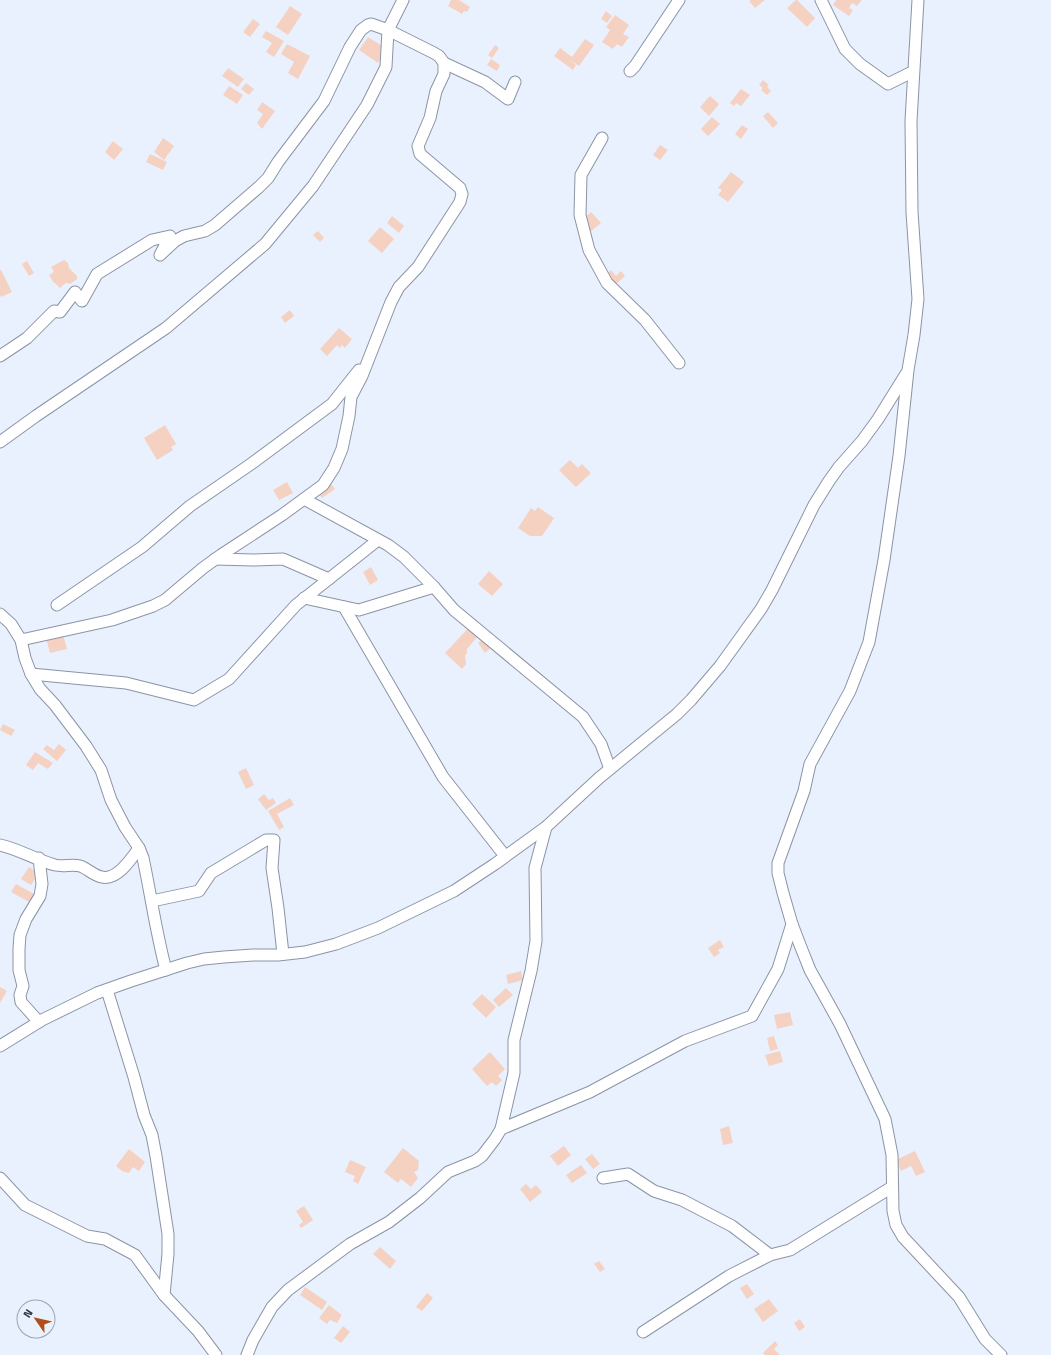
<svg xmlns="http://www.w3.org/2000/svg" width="1051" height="1355" font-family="'Titillium Web',sans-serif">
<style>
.building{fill:#f5d1c2}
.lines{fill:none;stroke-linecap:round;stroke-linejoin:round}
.street-casing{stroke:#8c94a4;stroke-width:13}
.street{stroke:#fff;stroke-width:11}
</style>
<rect width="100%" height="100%" fill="#e9f1ff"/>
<g class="building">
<polygon points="451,0 459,0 470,7 467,12 464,11 462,14 448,6"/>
<polygon points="751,0 765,0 755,8 749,1"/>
<polygon points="796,0 797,0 815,18 807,27 787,8"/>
<polygon points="836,0 862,0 857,6 852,3 849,8 853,10 849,16 833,5"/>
<polygon points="290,6 302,14 288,35 276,27"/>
<polygon points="606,11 612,16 607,23 601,19"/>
<polygon points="615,15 629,25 623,34 629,37 622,47 617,44 613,49 602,42 610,30 606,27"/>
<polygon points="253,19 260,24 250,37 243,32"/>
<polygon points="266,31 284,41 274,57 266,52 272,43 262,37"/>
<polygon points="368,37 387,49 378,63 359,50"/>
<polygon points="585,39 594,45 579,66 570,60 576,65 573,70 554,56 560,48 572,57"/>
<polygon points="287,44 310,56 298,79 288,73 294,62 281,54"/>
<polygon points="495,45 499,48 492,58 488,55"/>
<polygon points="491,59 500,65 497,71 487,65"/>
<polygon points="228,68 244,79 238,87 222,76"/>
<polygon points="763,80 769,85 767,87 771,91 767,95 761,90 763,88 759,85"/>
<polygon points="246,83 254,89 249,95 241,89"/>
<polygon points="229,86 243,95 237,104 223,95"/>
<polygon points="741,89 750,95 741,106 736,103 734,106 730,103"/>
<polygon points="710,96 719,104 709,116 700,107"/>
<polygon points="262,102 275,111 262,129 257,123 263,114 257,110"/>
<polygon points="768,112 778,123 773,128 763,116"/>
<polygon points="712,117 720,124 708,136 701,129"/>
<polygon points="742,125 748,129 741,139 735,134"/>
<polygon points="163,138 174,146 164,160 154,152"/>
<polygon points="113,141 123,149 114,160 105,152"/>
<polygon points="660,145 668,150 660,160 653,155"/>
<polygon points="150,154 167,162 163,170 146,162"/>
<polygon points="731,172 744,182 728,202 718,195 722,190 718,188"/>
<polygon points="591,212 601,223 590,232 585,227 589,223 584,218"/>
<polygon points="392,216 404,226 399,233 387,223"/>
<polygon points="380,227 394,239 382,253 368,241"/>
<polygon points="318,231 324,238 320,242 313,235"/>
<polygon points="64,260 68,263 69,268 77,276 77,279 70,284 66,283 60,288 55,283 54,283 49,275 54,272 51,267"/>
<polygon points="27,261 34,273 29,276 22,264"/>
<polygon points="0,270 1,270 12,292 1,297 0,295"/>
<polygon points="611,270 616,276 621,271 625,276 615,285 606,275"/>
<polygon points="290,310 294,316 285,323 281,317"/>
<polygon points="339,328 352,339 345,348 342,345 340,348 337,345 327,356 320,349"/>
<polygon points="165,425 176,444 171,447 173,450 157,460 144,438"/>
<polygon points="570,460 578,468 582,464 591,473 576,487 559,470"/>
<polygon points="287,482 293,493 279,500 273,490"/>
<polygon points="331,484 335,489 322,498 318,493"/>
<polygon points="538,507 554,518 542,536 530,536 518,528 531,508 535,511"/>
<polygon points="371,567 378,580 370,585 363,572"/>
<polygon points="489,571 503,584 492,596 478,584"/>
<polygon points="476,620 490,633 483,640 490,649 485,653 478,643 481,641 477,637 467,649 467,653 465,656 466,664 462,669 445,653"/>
<polygon points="63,634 67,649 50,653 46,638"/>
<polygon points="3,724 15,730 11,736 0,730"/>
<polygon points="59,744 66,750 57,761 43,749 47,745 54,750"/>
<polygon points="35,752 53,763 48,769 38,763 33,770 26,765"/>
<polygon points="246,768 254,785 246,789 238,772"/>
<polygon points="264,794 269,800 273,798 276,803 266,810 258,799"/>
<polygon points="290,798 294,805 277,814 284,827 279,830 268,811"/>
<polygon points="29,867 39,873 31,885 21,879"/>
<polygon points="16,884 36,895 31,903 11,892"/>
<polygon points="720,940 724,947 718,950 720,953 714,957 708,948"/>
<polygon points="521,971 523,980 508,984 506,975"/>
<polygon points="0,987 7,991 0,1003"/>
<polygon points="506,988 513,995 499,1007 493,1000"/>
<polygon points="482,994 496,1007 486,1018 472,1004"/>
<polygon points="790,1012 793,1025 777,1029 774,1015"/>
<polygon points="774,1036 778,1049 770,1051 767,1038"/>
<polygon points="780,1051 783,1062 769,1066 765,1055"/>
<polygon points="490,1052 505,1069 498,1076 502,1080 496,1086 492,1082 487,1086 472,1069"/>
<polygon points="729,1126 733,1143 723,1145 720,1129"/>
<polygon points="564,1146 571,1155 558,1166 550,1156"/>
<polygon points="403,1148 419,1161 418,1170 414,1172 418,1178 411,1187 401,1179 398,1183 384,1172"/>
<polygon points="129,1149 145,1162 139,1171 133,1167 129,1173 122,1171 116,1166"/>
<polygon points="915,1151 925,1172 916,1176 911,1166 901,1171 896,1160"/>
<polygon points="592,1154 600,1164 593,1169 585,1159"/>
<polygon points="350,1160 366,1167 358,1184 353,1181 355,1176 345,1172"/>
<polygon points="581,1165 587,1173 572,1183 566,1175"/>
<polygon points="526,1184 531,1189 536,1185 542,1192 530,1202 520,1189"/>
<polygon points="304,1206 313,1220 301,1228 299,1225 303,1222 296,1211"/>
<polygon points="380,1247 396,1261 390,1269 373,1254"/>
<polygon points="599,1261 605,1269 600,1272 594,1264"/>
<polygon points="747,1284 754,1294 747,1299 740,1288"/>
<polygon points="305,1287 327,1302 322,1310 300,1295"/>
<polygon points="427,1293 433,1298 422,1311 416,1307"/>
<polygon points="769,1299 778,1311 763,1322 754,1309"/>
<polygon points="329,1305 342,1315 337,1323 330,1320 327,1324 319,1318"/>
<polygon points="800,1319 805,1327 799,1331 794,1323"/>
<polygon points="343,1326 350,1332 341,1343 334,1338"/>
<polygon points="775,1341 778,1345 774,1349 780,1355 765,1355 763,1353"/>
</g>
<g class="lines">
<defs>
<g id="street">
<polyline points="821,0 845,49 860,64 888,84 910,73"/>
<polyline points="918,0 911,121 912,212 918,299 914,335 908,370 899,456 884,560 869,642 850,691 810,764 804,791 778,863 778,873 783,893 792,924 800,945 810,970 840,1024 885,1119 892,1155 893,1211 896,1225 903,1237 959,1297 985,1339 1001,1355"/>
<polyline points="444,63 485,82 508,99 515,82"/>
<polyline points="630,71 635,66 679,0"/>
<polyline points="602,138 581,175 580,215 589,250 607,283 645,320 679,363"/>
<polyline points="0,356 27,338 54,311 60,312 75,292 82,301 97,274 152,240 170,236 160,255 175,241 184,236 205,231 215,225 259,187 268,178 278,162 324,101 350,47 361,30 368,25 371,24 388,30 434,53 439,56 444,63 444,74 436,91 430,118 418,146 420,154 460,188 462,194 460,202 418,267 399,287 391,302 362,376 351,397 349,416 342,449 334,468 323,485 282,515 221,555 203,568 165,600 153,606 112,620 21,640"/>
<polyline points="0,442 36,416 166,328 265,244 313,186 367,105 386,67 388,30 403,0"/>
<polyline points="304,499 388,545 404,557 434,587 454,610 583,717 601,744 610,769"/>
<polyline points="215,559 254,560 283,559 329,579"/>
<polyline points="304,598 359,610 434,587"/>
<polyline points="57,605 142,547 190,506 251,464 332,404 359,370"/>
<polyline points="344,607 443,777 505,856"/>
<path d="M0,614L11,624L21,640L25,658L31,674L40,689L55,705L86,746L101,770L111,800L125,827L139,848L143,858C151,895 156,933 166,970"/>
<polyline points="31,674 126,683 194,700 229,679 296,605 378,540"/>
<path d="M0,845C19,849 36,860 55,865C64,867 72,864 80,866C87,868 94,876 102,877C117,881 132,858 139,848"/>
<polyline points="152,901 199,891 211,873 266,840 274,840 272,868 278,908 283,954"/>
<polyline points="107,990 134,1077 144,1115 152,1135 156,1156 168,1234 168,1254 164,1295"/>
<polyline points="39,1022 21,1002 20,995 23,986 19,970 19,949 20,935 26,919 40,896 42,884 39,858"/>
<polyline points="0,1046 42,1020 97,993 131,981 187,963 204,959 224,957 253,955 278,955 305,952 336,944 378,928 454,891 495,864 546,827 599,778 677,714 691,700 720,666 761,609 772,590 814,505 829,481 839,467 862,441 878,419 906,374"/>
<polyline points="501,1129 590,1092 685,1041 752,1016 778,969 792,924"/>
<polyline points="0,1178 25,1205 87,1236 105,1239 135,1255 164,1295 198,1331 216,1355"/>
<polyline points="603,1178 628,1174 654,1191 682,1200 732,1226 770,1255 790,1250 892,1187"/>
<polyline points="643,1332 729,1276 770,1255"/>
<polyline points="247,1355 253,1340 272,1307 288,1290 350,1244 389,1222 420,1198 448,1172 475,1161 482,1156 495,1139 501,1129 514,1073 514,1040 531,971 536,941 535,868 546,827"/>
</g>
</defs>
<use href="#street" class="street-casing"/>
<use href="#street" class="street"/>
</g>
<g transform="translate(36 1319) rotate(304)"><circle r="19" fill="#e9f1ff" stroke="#9fa6b1"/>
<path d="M0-3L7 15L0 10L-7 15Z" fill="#b04d19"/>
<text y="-6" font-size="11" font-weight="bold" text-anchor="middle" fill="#31353b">N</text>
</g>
</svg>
